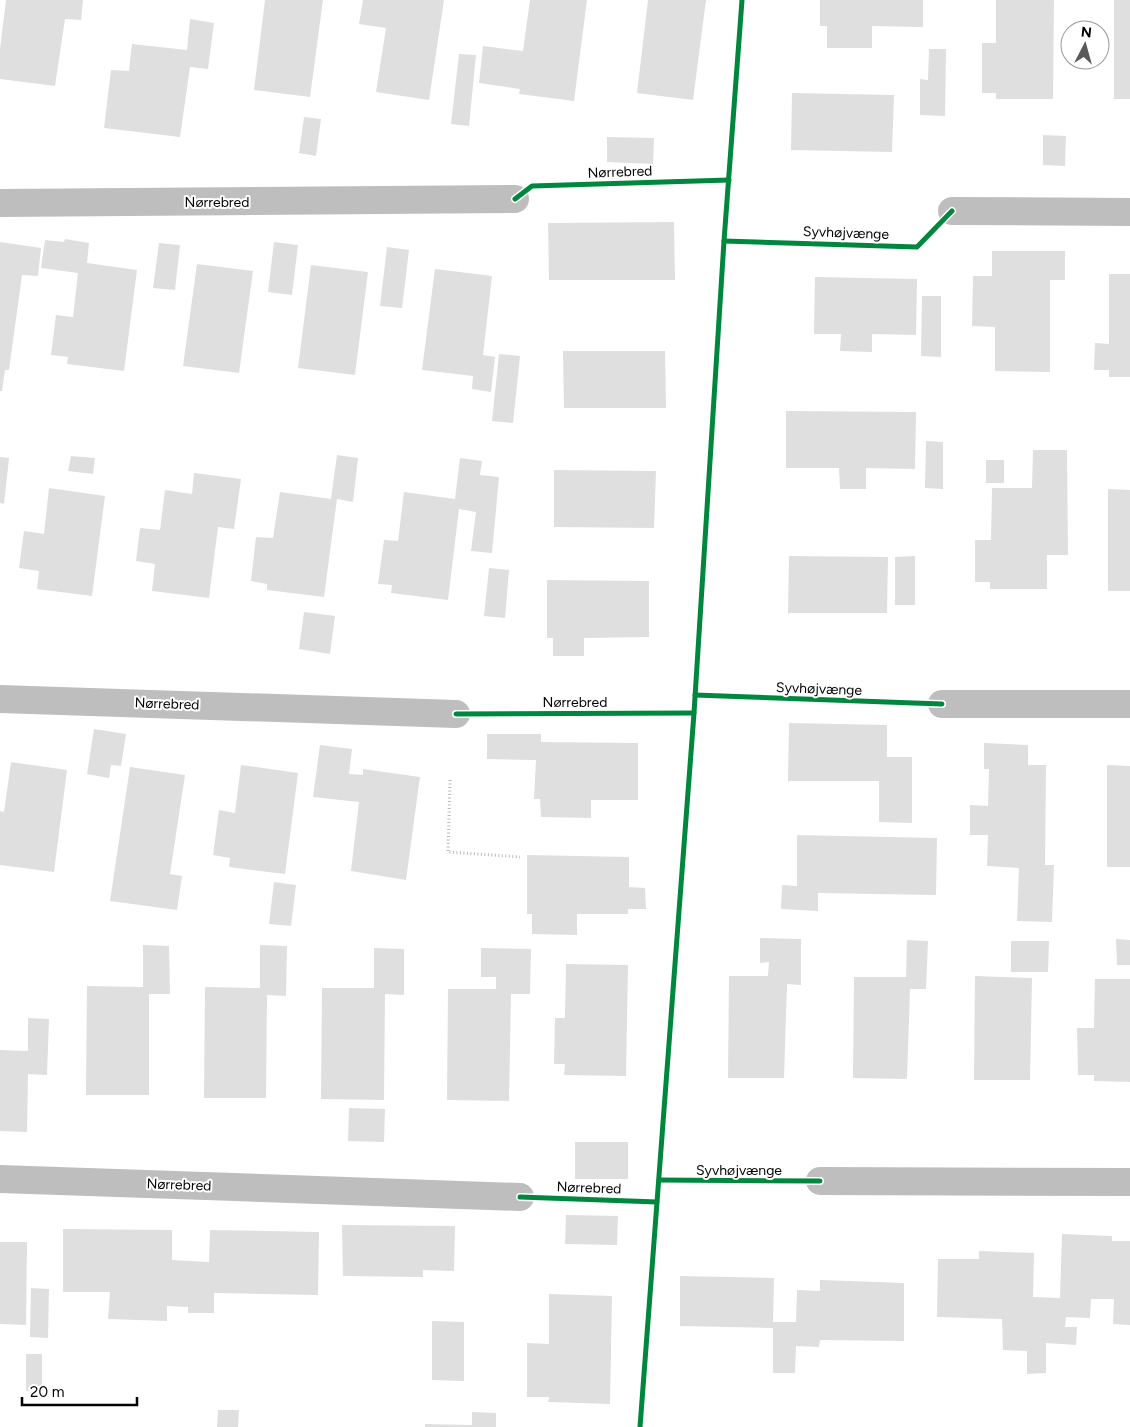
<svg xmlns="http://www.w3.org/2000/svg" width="1130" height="1427" font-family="Figtree,sans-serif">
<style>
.building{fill:#dfdfdf}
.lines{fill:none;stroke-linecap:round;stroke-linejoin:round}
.path{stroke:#b9b9b9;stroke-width:3;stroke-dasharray:1 2.5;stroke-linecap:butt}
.minor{stroke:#bebebe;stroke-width:28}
.cycleway-casing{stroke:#fff;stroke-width:8}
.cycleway{stroke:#00873e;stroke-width:5}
.labels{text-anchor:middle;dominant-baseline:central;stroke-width:4;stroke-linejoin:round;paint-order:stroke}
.street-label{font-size:14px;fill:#000;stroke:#fff}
</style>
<rect width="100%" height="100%" fill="#fff"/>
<g class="building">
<polygon points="6,0 83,0 81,20 65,19 55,86 0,79 0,49"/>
<polygon points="265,0 323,0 310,97 254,90"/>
<polygon points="363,0 444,0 429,100 376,92 386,28 359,24"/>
<polygon points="530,0 587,0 574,101 519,94 520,89 479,83 483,46 523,51"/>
<polygon points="648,0 706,0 693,100 637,93"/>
<polygon points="820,0 923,0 923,27 872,26 872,48 827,48 827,26 820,26"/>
<polygon points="996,0 1054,0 1053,99 996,99 996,93 982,93 982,43 996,43"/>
<rect x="1114" y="0" width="16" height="99"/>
<polygon points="190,19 214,23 208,69 190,67 180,137 104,128 111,70 129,71 132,44 187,50"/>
<polygon points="929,49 946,49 945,116 920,115 920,79 928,80"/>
<polygon points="459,54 476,55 469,126 451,124"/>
<polygon points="792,93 894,95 892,152 791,150"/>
<polygon points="304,117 321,119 316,156 299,153"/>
<polygon points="1043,135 1066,136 1065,166 1043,165"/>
<polygon points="607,137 654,138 653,164 607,162"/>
<polygon points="674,222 675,280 549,280 548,223"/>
<polygon points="65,239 89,243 87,263 137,270 124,371 67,364 68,357 51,355 56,315 73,317 78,273 41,268 45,240 64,242"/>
<polygon points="0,242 41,248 38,276 22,275 9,370 5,370 2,391 0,391"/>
<polygon points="274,242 298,245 292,295 268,292"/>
<polygon points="159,243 180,245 175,290 153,288"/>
<polygon points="387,247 409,250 402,308 380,306"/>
<polygon points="992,251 1065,251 1065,280 1050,280 1050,372 995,371 995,327 972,326 973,276 992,276"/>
<polygon points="197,264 253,271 239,373 183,366"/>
<polygon points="311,265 368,272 355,375 298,368"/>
<polygon points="435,269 492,276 483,355 495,357 491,392 472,389 473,376 422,370"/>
<polygon points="1109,274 1130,274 1130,377 1109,377 1109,370 1094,370 1095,343 1109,344"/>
<polygon points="815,277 917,279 916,335 872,334 872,352 840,351 841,334 814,334"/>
<polygon points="922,296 941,296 941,357 921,356"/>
<polygon points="563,351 665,351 666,408 564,408"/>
<polygon points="499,354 520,356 513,423 492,421"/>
<polygon points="786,411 916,412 915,469 866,468 866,489 840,489 839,468 786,468"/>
<polygon points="926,441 943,442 943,489 925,488"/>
<polygon points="1033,450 1067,450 1068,555 1047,555 1047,589 990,589 990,582 975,582 975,540 991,540 992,488 1032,488"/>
<polygon points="337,455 358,458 353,502 337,499 324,597 267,590 267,584 251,581 256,537 273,538 280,492 331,499"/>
<polygon points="71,456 95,458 93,474 68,471"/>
<polygon points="0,457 9,458 4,504 0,503"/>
<polygon points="460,458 482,461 480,475 499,477 492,553 471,551 476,512 459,509 448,600 391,593 392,585 378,584 384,540 398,541 404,492 455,499"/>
<rect x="986" y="460" width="18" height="23"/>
<polygon points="554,470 656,471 654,528 554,527"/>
<polygon points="194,473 241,479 234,529 218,527 209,598 152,591 155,564 136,561 140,528 160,530 165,490 192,494"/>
<polygon points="49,488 105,496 92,596 37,589 39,571 19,568 24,531 44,534"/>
<polygon points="1108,489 1130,490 1130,591 1108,591"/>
<polygon points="789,556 888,557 887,613 788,613"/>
<polygon points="915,556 915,605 895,605 895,557"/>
<polygon points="489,568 509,570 505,618 484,616"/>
<polygon points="547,580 649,581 649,637 584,638 584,656 553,656 553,638 547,638"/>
<polygon points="304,612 335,616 330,654 299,649"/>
<polygon points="789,723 887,725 887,757 912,757 912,823 879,822 879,781 788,781"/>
<polygon points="94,729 126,734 121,766 111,765 109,778 87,774"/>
<polygon points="487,734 541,734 541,742 638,743 638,800 591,800 591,818 541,817 540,799 534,799 536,760 487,759"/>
<polygon points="984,743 1028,745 1028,765 1046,765 1045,865 1054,865 1052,922 1017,921 1019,868 987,866 988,835 970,835 970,805 988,806 989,769 984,769"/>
<polygon points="320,745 352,749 349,774 363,775 363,769 420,777 406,880 351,871 359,802 313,797"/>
<polygon points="11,762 67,770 54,872 0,865 0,811 4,812"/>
<polygon points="241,765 298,773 285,874 229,867 230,858 213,855 219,810 235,813"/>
<polygon points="1107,765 1130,766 1130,867 1107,867"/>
<polygon points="130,767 185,775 170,874 182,876 177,910 110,901"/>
<polygon points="797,835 937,838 936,895 818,893 818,911 781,909 782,885 797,886"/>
<polygon points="527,855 629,857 629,887 645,888 646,909 628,909 628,914 577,914 577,935 532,934 532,914 527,914"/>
<polygon points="274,882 296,885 291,926 269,924"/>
<polygon points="760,938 801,939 801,985 787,984 784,1078 728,1078 729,976 768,976 769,962 760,963"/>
<polygon points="1116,939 1130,940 1130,965 1117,965"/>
<polygon points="907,940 928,941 926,989 910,989 907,1079 853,1078 854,977 906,977"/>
<polygon points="1011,941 1049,941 1048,972 1011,972"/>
<polygon points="143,945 169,946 170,994 149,994 149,1095 86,1095 87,986 143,987"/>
<polygon points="260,945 287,946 286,996 267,995 266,1098 204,1098 205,987 260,988"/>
<polygon points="374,948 404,949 404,995 385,994 384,1100 321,1099 322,988 374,988"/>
<polygon points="481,948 531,949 530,994 511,994 509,1101 447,1100 448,989 496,989 496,977 481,977"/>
<polygon points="566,964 628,965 626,1076 564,1075 565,1064 554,1064 555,1018 565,1018"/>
<polygon points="975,976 1032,978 1030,1080 974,1080"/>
<polygon points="1095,979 1130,979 1130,1082 1094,1081 1094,1075 1078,1075 1077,1028 1094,1028"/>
<polygon points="28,1018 49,1019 47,1075 28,1074 27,1132 0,1131 0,1050 28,1051"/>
<polygon points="349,1108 385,1109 384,1142 348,1141"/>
<rect x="575" y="1142" width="53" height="37"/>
<polygon points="566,1215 618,1216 617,1245 565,1244"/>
<polygon points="342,1225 455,1226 454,1271 423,1270 423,1277 343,1276"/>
<polygon points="63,1229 172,1230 172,1260 209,1262 210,1230 319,1232 318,1295 214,1293 214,1313 188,1313 188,1307 167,1306 167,1321 108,1319 110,1292 63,1292"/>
<polygon points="1062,1234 1112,1236 1112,1241 1130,1241 1130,1325 1113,1324 1114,1299 1091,1299 1090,1318 1066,1317 1065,1327 1077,1327 1076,1345 1046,1343 1046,1373 1027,1374 1027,1351 1003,1350 1002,1319 937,1317 938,1259 979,1259 979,1251 1034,1253 1033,1297 1060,1298"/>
<polygon points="0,1242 27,1242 26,1325 0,1324"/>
<polygon points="680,1276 774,1278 773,1322 796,1322 797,1290 820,1291 820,1280 904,1283 904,1341 820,1340 819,1347 796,1346 795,1373 773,1373 773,1328 680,1326"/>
<polygon points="31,1288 49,1289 48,1338 30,1337"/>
<polygon points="549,1294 612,1296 610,1404 548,1402 549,1397 527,1397 527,1343 549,1344"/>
<polygon points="432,1321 464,1322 464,1381 432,1380"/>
<polygon points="26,1354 42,1354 42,1392 26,1391"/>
<polygon points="218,1410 239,1410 238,1427 217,1427"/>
<polygon points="472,1412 496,1413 496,1427 425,1427 425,1424 472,1425"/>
</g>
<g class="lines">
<polyline class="path" points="450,780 448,852 520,857"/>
<g class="minor">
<polyline points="0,203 515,199"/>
<polyline points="952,211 1130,212"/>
<polyline points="0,699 456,714"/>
<polyline points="942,704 1130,704"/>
<polyline points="0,1179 520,1197"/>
<polyline points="820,1181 1130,1182"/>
</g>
<defs>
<g id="cycleway">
<polyline points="515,199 532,186 729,180"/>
<polyline points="724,241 917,247 952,211"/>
<polyline points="695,695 942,704"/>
<polyline points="456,714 694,713"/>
<polyline points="659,1180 820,1181"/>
<polyline points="520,1197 657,1202"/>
<polyline points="640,1427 694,713 724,241 742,0"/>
</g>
</defs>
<use href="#cycleway" class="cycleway-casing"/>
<use href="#cycleway" class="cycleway"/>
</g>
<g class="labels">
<g class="street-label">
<text transform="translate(620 172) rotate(-2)">Nørrebred</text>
<text x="217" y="202">Nørrebred</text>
<text transform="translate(846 233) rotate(2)">Syvhøjvænge</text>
<text transform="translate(819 689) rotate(2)">Syvhøjvænge</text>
<text x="575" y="702">Nørrebred</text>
<text transform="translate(167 704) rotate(2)">Nørrebred</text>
<text x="739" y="1170">Syvhøjvænge</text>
<text transform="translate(179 1185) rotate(2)">Nørrebred</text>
<text transform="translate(589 1188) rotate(2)">Nørrebred</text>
</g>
</g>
<g transform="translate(1085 45) rotate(6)"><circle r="24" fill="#ffffff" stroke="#999999"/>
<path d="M0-4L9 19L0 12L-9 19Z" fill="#595959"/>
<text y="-8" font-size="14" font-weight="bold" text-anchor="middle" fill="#000000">N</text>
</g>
<path d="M22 1397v8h115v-8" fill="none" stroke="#000000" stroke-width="2.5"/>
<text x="30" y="1397" font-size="15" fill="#000000" stroke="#ffffff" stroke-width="4" paint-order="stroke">20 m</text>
</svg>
